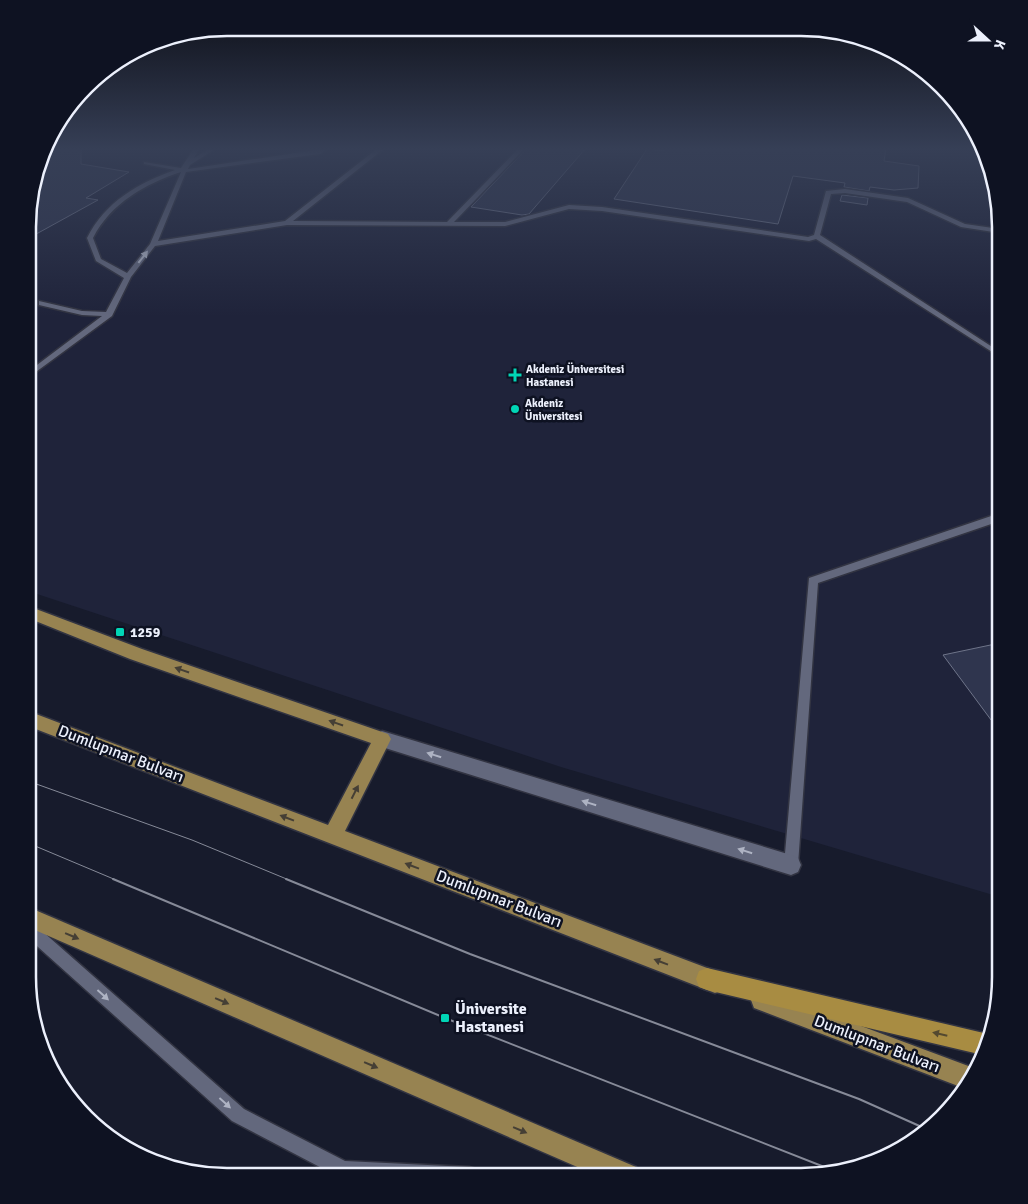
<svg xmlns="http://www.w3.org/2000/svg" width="1028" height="1204" font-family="Signika,sans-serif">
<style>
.built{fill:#1f233a}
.building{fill:#2f354e;stroke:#6e7489}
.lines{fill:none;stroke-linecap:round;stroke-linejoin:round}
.service-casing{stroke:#323442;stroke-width:3}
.minor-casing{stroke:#323442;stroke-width:3}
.primary-casing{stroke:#323442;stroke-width:3}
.trunk-casing{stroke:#323442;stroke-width:3}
.service{fill:#63687d;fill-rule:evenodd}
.minor{fill:#63687d;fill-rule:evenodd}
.primary{fill:#978351;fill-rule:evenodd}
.trunk{fill:#a88c42;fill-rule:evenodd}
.tram-far1{stroke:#868a98;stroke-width:1}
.tram{stroke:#868a98;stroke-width:2}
.oneway{fill:#aeb3c3}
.oneway2{fill:#453f35}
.oneway3{fill:#534930}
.poi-dot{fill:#01d5b6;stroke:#0e1222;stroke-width:2}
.labels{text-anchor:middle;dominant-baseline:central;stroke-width:5;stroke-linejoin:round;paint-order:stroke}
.far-poi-label{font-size:11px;font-weight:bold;fill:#ecf0fc;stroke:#0e1222;text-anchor:start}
.poi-label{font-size:14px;font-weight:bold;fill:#ecf0fc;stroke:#0e1222;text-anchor:start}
.near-street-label{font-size:16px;fill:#ecf0fc;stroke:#0e1222}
.near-poi-label{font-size:16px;font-weight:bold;fill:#ecf0fc;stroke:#0e1222;text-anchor:start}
.rim{fill:none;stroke:#ecf0fc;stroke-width:2.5}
</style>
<rect width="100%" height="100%" fill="#171b2c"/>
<polygon class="built" points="47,148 982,148 994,175 1000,227 1000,897 561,767 28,591 29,201"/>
<g class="building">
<polygon points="47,148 81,148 81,164 129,172 86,198 98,200 29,238 29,201"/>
<polygon points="527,148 586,148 529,214 522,215 471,207"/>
<polygon points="666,148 886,148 884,161 919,166 918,188 894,190 870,187 869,191 844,187 845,183 793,176 778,224 614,199 647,149 664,151"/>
<polygon points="842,195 868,198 867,205 840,201"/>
<polygon points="1000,643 1000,732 943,655"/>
</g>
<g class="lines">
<defs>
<g id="service">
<path d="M194,148H200L194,158L210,148H217L190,165L188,169L329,148L320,154L186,172L158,241L285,221L378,148H385L293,221L447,222L519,148H525L454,222H505L569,205L602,207L808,237L814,235L826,191L845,189L908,198L965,224L1000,229V233L961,227L907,202L845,193L831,194L820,235L1000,352V357L816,239L809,241L602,211L569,209L505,226L287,225L155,246L131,277L112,316L29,377V371L102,316L82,315L39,305V301L82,311L106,312L124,278L96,261L87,238C105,202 138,183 175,170L144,164V162L181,168ZM181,172L150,244L127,273L101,259L93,238C111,203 145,184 181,172Z"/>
<polygon points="1000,513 1000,521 818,583 798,865 796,870 791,872 786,870 784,865 809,578"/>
<polygon points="28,920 33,923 244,1109 345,1161 469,1167 476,1169 478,1176 337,1176 232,1121 28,938"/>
</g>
<polygon id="minor" points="382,731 791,855 798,858 801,865 798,872 791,875 382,747 376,744 373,739 376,734"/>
<g id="primary">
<polygon points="28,606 142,649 388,734 391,739 345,831 723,974 726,982 723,990 715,993 28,726 28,711 328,825 371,743 130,659 28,618"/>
<polygon points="28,907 636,1167 639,1176 598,1176 28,927"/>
<polygon points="762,989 971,1067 976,1069 966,1089 754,1008 751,1000 754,992"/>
</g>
<polygon id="trunk" points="707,968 988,1034 991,1035 983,1055 707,990 699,987 696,979 699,971"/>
</defs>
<use href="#service" class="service-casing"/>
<use href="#minor" class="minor-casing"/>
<use href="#primary" class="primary-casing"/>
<use href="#trunk" class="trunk-casing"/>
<use href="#service" class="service"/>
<use href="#minor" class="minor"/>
<use href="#primary" class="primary"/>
<use href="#trunk" class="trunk"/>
<g class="tram-far1">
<polyline points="28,781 192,840 289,880"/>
<polyline points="28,843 116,880"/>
</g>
<g class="tram">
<polyline points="113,879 445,1018 832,1170"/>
<polyline points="286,879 470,954 859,1099 924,1128"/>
</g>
</g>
<defs><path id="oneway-solid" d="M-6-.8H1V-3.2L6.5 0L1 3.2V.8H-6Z" transform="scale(1.25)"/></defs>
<g class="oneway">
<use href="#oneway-solid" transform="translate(143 257) rotate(-52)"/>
<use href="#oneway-solid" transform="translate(434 755) rotate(-163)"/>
<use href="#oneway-solid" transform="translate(589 803) rotate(-163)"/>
<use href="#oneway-solid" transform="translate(745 851) rotate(-163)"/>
<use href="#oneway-solid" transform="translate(103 995) rotate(42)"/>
<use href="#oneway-solid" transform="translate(225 1103) rotate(42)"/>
</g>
<g class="oneway2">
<use href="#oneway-solid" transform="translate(182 670) rotate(-161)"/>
<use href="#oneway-solid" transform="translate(336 723) rotate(-161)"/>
<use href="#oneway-solid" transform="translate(355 792) rotate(-63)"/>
<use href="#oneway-solid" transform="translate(287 818) rotate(-159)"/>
<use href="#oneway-solid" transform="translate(412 866) rotate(-159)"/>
<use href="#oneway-solid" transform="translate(72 936) rotate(23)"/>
<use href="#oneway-solid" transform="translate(661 962) rotate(-159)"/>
<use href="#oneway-solid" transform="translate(222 1001) rotate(23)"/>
<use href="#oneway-solid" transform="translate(371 1065) rotate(23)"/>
<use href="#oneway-solid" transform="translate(520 1130) rotate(23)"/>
</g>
<use class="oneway3" href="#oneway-solid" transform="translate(940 1034) rotate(-167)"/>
<linearGradient id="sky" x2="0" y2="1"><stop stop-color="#0d0f18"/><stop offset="0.47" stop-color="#363f56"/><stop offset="1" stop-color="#363f56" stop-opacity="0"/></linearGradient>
<rect width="1028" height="317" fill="url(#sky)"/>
<g class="poi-dot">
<path d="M512.5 367.5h5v5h5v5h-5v5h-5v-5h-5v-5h5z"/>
<circle cx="515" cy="409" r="5"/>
<rect x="115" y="627" width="10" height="10" rx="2.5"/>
<rect x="440" y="1013" width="10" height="10" rx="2.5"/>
</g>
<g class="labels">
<g class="far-poi-label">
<text x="526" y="369">Akdeniz Üniversitesi<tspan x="526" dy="13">Hastanesi</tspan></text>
<text x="525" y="403">Akdeniz<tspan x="525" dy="13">Üniversitesi</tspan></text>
</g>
<g class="poi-label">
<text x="130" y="632">1259</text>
</g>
<g class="near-street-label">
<text transform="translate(121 754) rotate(21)">Dumlupınar Bulvarı</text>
<text transform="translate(499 899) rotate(21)">Dumlupınar Bulvarı</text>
<text transform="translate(877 1044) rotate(21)">Dumlupınar Bulvarı</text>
</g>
<g class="near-poi-label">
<text x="455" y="1009">Üniversite<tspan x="455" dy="18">Hastanesi</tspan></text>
</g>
</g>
<path d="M0 0H1028V1204H0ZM227 36H801A191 191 0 0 1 992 227V977A191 191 0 0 1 801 1168H227A191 191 0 0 1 36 977V227A191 191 0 0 1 227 36Z" fill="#0e1222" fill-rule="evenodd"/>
<path class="rim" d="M227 36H801A191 191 0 0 1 992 227V977A191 191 0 0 1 801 1168H227A191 191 0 0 1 36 977V227A191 191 0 0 1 227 36Z"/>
<g transform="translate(988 40) rotate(111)" stroke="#0e1222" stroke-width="4" paint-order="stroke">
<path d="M0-4L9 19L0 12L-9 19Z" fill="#ecf0fc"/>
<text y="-8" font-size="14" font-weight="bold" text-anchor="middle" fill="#ecf0fc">K</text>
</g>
</svg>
